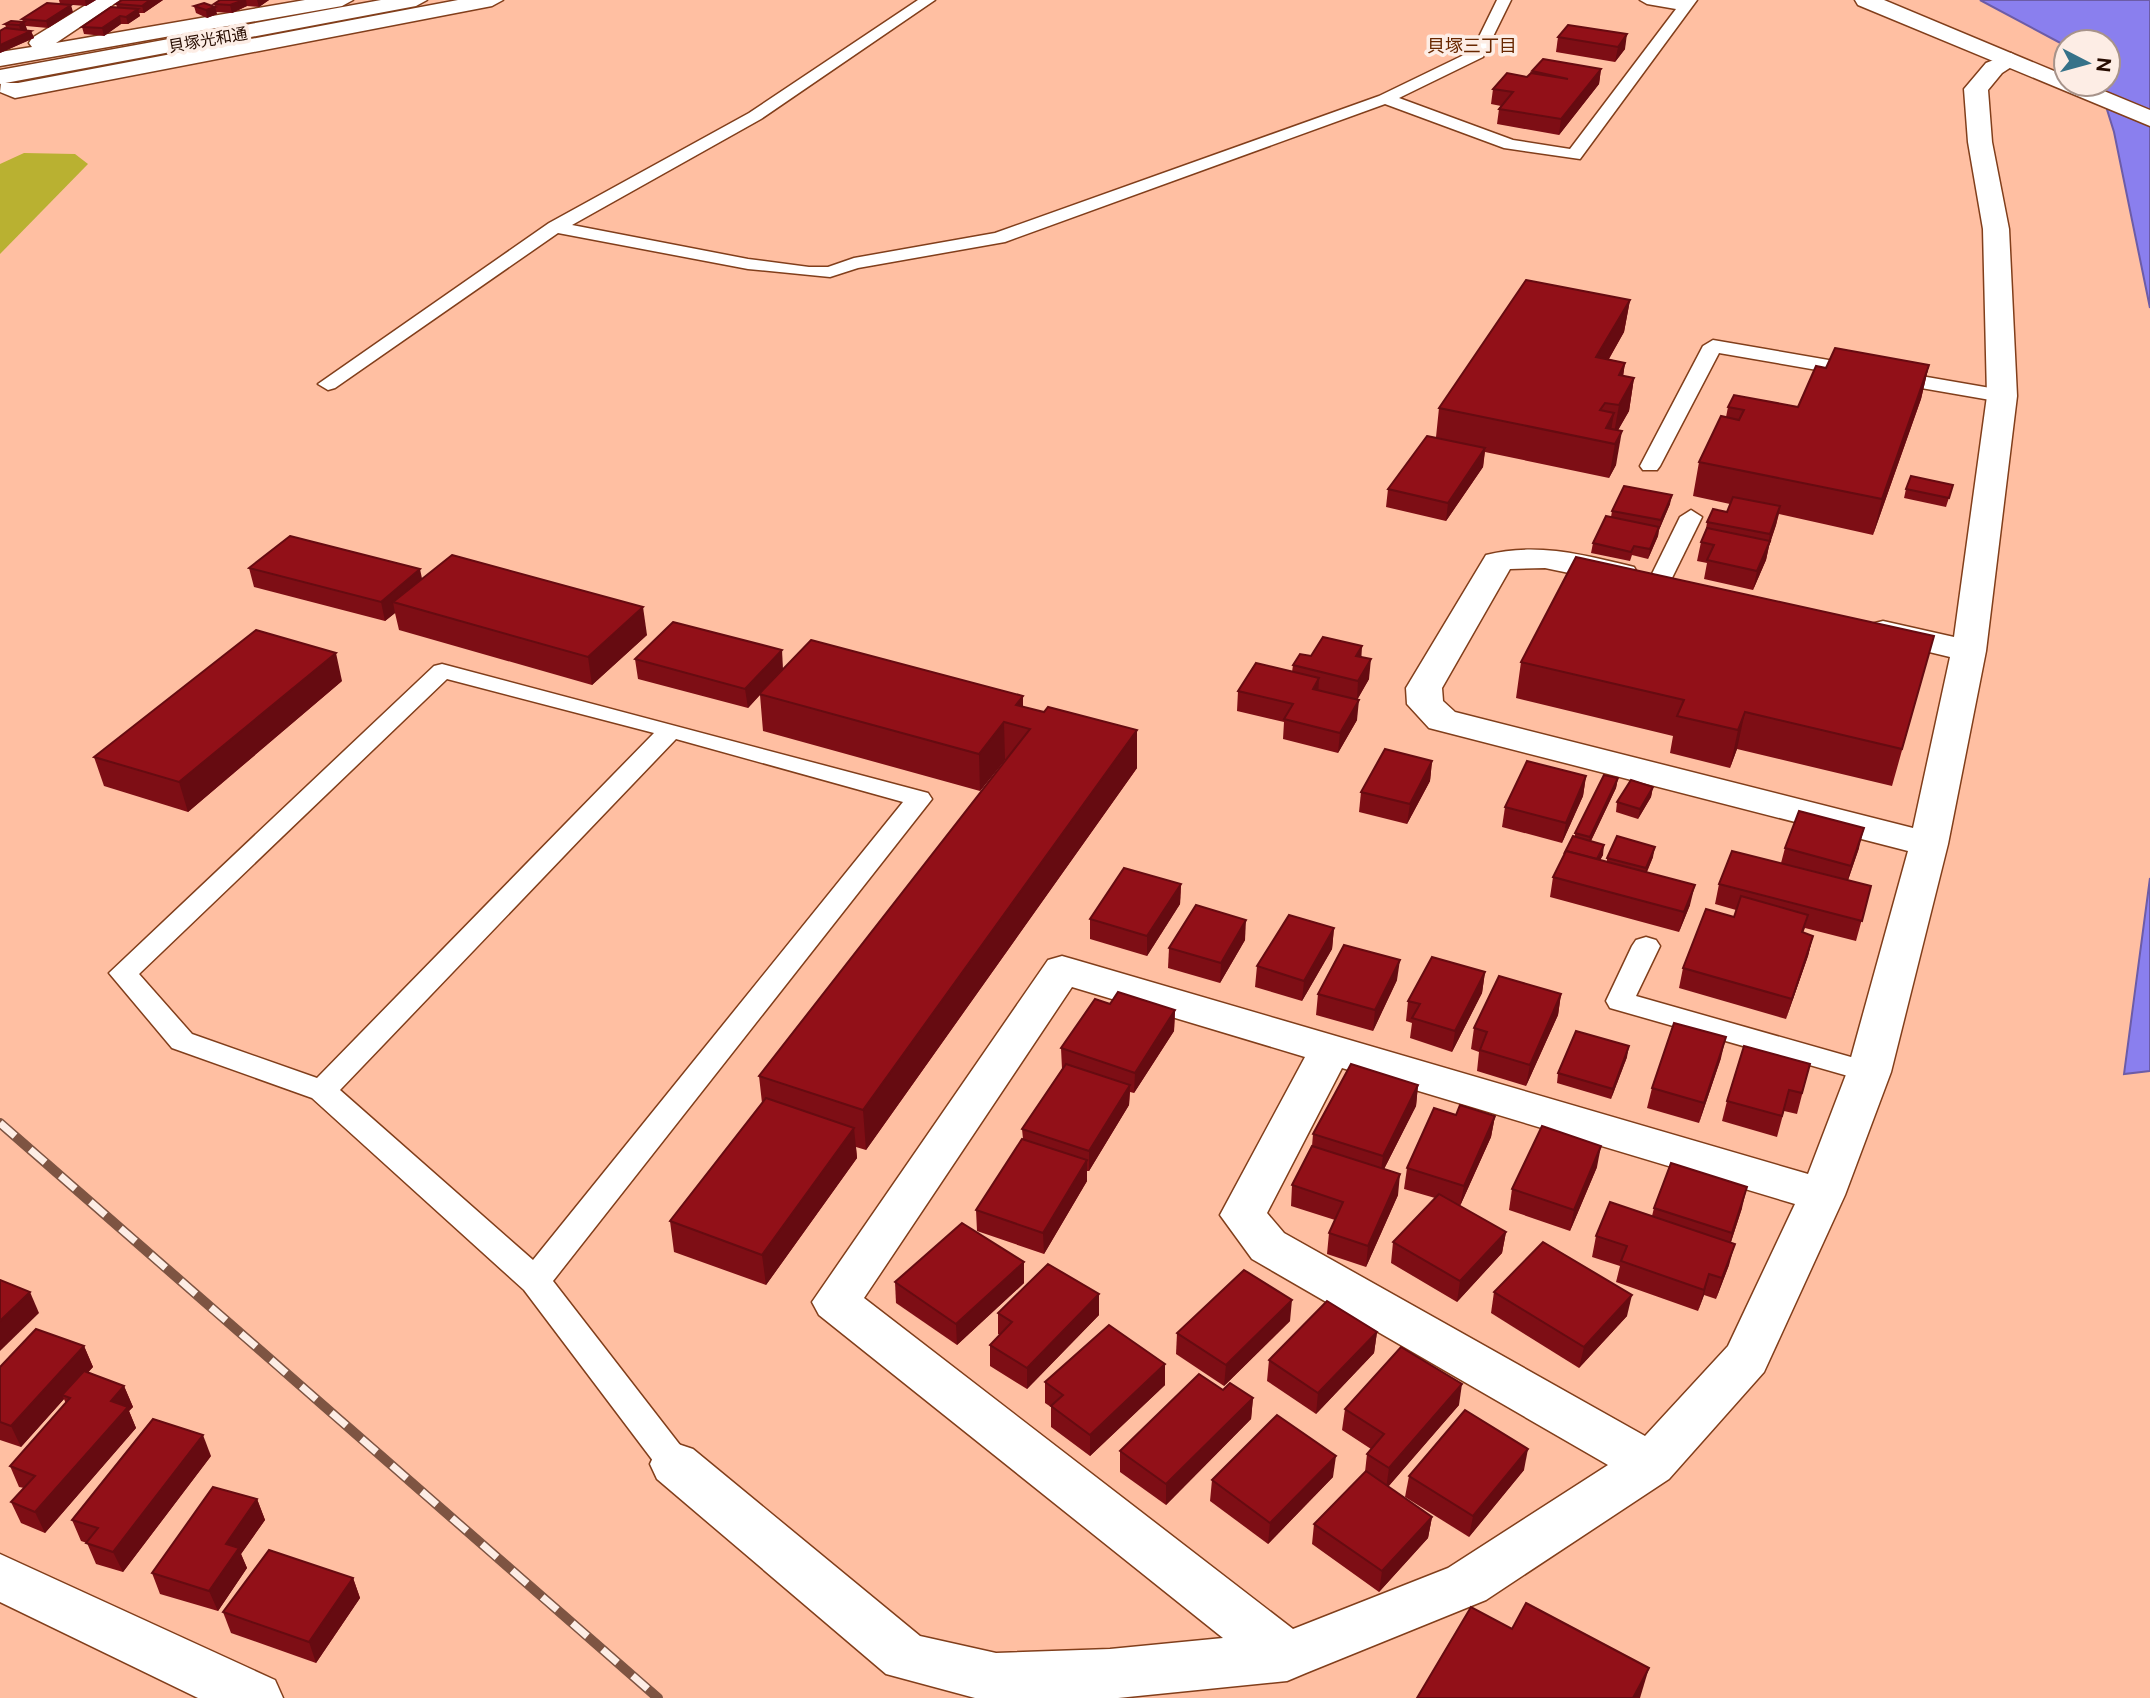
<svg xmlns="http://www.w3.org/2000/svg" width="2150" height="1698" font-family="'Public Sans','Noto Sans JP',sans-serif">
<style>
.green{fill:#b9b131}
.water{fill:#8a7fee;stroke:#6c5ca7;stroke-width:2}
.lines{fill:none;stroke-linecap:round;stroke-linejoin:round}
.service-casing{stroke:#813e1b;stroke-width:3}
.minor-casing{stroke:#813e1b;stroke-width:3}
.tertiary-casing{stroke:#813e1b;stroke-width:3}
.service{fill:#fff;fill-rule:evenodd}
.minor{fill:#fff;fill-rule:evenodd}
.tertiary{fill:#fff;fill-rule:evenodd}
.rail-casing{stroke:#7e5442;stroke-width:10}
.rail{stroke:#fdede5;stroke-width:7;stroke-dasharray:20;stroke-linecap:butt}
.wall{fill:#7e0e15}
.shaded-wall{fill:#660b11}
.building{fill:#921018;stroke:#660b11;stroke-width:2}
.labels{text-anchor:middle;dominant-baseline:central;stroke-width:7;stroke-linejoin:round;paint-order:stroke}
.far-street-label{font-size:16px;fill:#270c01;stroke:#fdede5}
.far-neighbourhood-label{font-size:18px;fill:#682700;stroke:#fdede5}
</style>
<rect width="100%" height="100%" fill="#ffbfa2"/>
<polygon class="green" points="24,153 75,154 88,164 0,254 0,164"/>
<g class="water">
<polygon points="1980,0 2150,0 2150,308 2114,132 2099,84 2108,84 2108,42 2066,42 2066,46"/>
<polygon points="2150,878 2150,1071 2124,1074"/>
</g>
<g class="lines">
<defs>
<g id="service">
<polygon points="918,0 935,0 761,119 572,225 748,259 809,267 828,267 854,258 995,233 1379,96 1472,51 1497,0 1511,0 1483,57 1399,98 1513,140 1570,149 1676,9 1647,4 1640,0 1697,0 1580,159 1504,148 1385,104 1005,242 858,268 830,277 748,269 558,233 335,388 328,390 318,384 549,223 749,113"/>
<polygon points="1713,340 2002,390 2012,396 2002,402 1719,353 1660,466 1657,470 1643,470 1640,466 1703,346"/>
<polygon points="1691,510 1702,517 1670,582 1667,587 1651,587 1648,582 1680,517"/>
<path d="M442,664L928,793L932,799L553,1281L687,1454L692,1464L687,1474L675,1478L663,1474L524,1290L312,1098L172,1048L109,973L434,666ZM447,679L654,733L317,1078L192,1034L139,974ZM676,739L903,802L533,1260L340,1090Z"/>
<polygon points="1646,937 1656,940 1660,946 1636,996 1879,1065 1884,1072 1879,1079 1869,1082 1610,1008 1606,1001 1632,946 1636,940"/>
</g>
<g id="minor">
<polygon points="94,0 120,0 56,43 305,0 353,0 342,6 0,66 0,52 32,47 29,43 32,38"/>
<polygon points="458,0 503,0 492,6 15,98 0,92 1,83 18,83"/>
<path d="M2011,53L2022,60L2002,73L1988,90L1992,142L2009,229L2017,396L1986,651L1948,844L1891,1072L1845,1195L1764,1372L1669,1479L1486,1600L1306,1673L1287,1681L1118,1698H975L886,1674L657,1479L650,1464L657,1449L675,1443L693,1449L920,1636L996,1653L1110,1649L1223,1638L819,1315L812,1302L1048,960L1062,956L1076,960L1808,1174L1847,1072L1908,851L1429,728L1407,704L1406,688L1486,555C1537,542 1584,555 1634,567L1638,574L1634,581L1622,584L1545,568L1510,569L1442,688L1443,701L1455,712L1913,828L1950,657L1871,638L1866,631L1871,624L1883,621L1954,637L1987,396L1983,229L1968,142L1964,89L1986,63ZM1072,987L1305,1057L1220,1215L1252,1259L1608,1465L1448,1568L1293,1629L864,1298ZM1342,1068L1795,1204L1728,1346L1645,1436L1284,1233L1267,1213Z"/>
<polygon points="0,1554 275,1680 283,1698 198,1698 0,1602"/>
</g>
<g id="tertiary">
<polygon points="381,0 427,0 416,6 0,84 0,70"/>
<polygon points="1855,0 1884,0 2066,76 2066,84 2087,84 2150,110 2150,126 1858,5"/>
</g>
</defs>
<use href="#service" class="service-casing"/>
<use href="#minor" class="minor-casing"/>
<use href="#tertiary" class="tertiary-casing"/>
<use href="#service" class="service"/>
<use href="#minor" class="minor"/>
<use href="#tertiary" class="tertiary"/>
<defs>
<polyline id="rail" points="0,1123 658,1698"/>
</defs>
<use href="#rail" class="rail-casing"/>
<use href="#rail" class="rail"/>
</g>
<g class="wall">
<polygon points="59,0 96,0 86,6 60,4"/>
<polygon points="122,0 163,0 144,13 139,13 140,16 128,24 121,24 104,36 84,34 82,27 117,7 116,4"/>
<polygon points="220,0 269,0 259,7 247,6 232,13 216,12 217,14 207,18 196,13 194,6 215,7 214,4"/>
<polygon points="73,12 48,28 26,26 27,30 26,30 31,31 34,38 0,53 0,31 6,28 5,24 23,22 22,19"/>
<polygon points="1568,25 1625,49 1615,62 1556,52 1558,37"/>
<polygon points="1601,69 1599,84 1559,135 1497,124 1499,109 1501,106 1491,104 1493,89 1527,77 1532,71"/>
<polygon points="1630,300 1624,332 1609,359 1625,363 1623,376 1634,378 1629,411 1618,430 1616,465 1609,478 1485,452 1483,467 1446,521 1386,507 1388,489 1436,437 1439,408"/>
<polygon points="1929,365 1921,399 1873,535 1779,514 1776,525 1769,546 1766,560 1753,590 1704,579 1707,563 1697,561 1701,542 1706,529 1707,522 1727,512 1730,504 1693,496 1699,462 1726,417 1728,407 1798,407 1826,368"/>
<polygon points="1953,485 1946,507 1904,498 1906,489"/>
<polygon points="1670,504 1659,530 1658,536 1648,559 1632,555 1630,561 1591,553 1593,543 1611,517 1612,511"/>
<polygon points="249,568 422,578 647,635 592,685 399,630 395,613 385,621 254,587"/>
<polygon points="1934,636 1892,786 1737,749 1730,768 1670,753 1673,736 1516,698 1521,662"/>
<polygon points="1311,656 1369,679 1357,700 1357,720 1338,753 1283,739 1284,722 1237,711 1238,691 1292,672 1293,665"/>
<polygon points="635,659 783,669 1023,696 1023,707 1044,712 1137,730 1137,768 866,1150 856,1147 857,1158 766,1285 674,1252 670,1221 762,1103 759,1076 1006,760 1005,760 980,791 763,731 760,695 748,708 638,679"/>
<polygon points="342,681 188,812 104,786 94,757"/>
<polygon points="1432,761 1430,781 1407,824 1359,812 1361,792"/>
<polygon points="1586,776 1583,796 1562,843 1502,827 1505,807"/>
<polygon points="1618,778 1616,788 1591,841 1603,855 1600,860 1607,862 1607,858 1653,857 1647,872 1690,905 1679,932 1550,897 1553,877 1575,836 1575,833"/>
<polygon points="1653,787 1651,797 1638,819 1616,812 1617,802"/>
<polygon points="1785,848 1859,848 1848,880 1871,886 1856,941 1805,928 1803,933 1813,936 1808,956 1786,1019 1679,988 1683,968 1734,917 1736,910 1715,904 1719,884 1781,863"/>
<polygon points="1181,884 1180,904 1147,956 1090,939 1090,919"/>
<polygon points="1334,928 1332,949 1302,1001 1255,987 1257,966"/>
<polygon points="1245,940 1220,983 1168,968 1169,948"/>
<polygon points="1485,972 1482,993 1452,1052 1410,1038 1412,1023 1406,1021 1408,1001"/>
<polygon points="1397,980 1373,1031 1316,1015 1318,994"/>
<polygon points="1561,994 1558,1015 1526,1086 1477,1071 1479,1052 1471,1049 1474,1028"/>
<polygon points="1110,1004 1175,1010 1174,1031 1134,1093 1130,1092 1129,1105 1089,1171 1087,1171 1087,1181 1044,1254 977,1231 976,1210 1023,1139 1022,1129 1062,1069 1061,1048"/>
<polygon points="1627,1057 1611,1099 1557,1083 1558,1073"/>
<polygon points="1721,1058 1699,1123 1647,1108 1652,1088"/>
<polygon points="1810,1064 1797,1114 1784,1111 1777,1137 1722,1121 1727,1101"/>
<polygon points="1418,1085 1416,1106 1384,1169 1398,1195 1366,1267 1327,1254 1329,1233 1335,1220 1291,1206 1292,1185 1312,1146 1313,1134"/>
<polygon points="1456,1115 1495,1116 1491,1137 1460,1206 1506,1232 1502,1253 1457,1302 1391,1263 1393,1242 1435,1198 1404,1189 1407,1168"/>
<polygon points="1597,1167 1570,1231 1509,1210 1512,1189"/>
<polygon points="1654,1208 1742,1208 1731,1242 1729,1265 1716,1299 1704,1295 1698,1311 1616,1282 1620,1266 1592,1257 1596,1236 1652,1216"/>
<polygon points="1024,1262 1024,1283 957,1345 896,1303 895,1282"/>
<polygon points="1494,1292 1627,1316 1579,1368 1491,1313"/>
<polygon points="998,1313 1099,1315 1027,1389 990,1366 990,1345 1000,1335 998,1334"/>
<polygon points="1290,1321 1224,1386 1176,1354 1177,1333"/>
<polygon points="1377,1332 1374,1353 1316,1414 1267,1381 1269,1360"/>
<polygon points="84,1346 93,1367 88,1372 124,1386 133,1407 129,1411 136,1428 45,1533 21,1523 11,1502 24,1488 19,1487 10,1466 66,1404 64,1399 21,1447 0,1440 0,1367"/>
<polygon points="1165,1364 1165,1385 1090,1456 1051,1427 1051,1407 1045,1403 1045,1382"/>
<polygon points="1223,1390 1253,1398 1251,1419 1166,1505 1120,1472 1120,1451"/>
<polygon points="1459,1405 1388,1487 1432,1517 1428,1538 1379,1592 1312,1544 1314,1524 1365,1472 1367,1454 1371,1449 1342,1430 1345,1409"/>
<polygon points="211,1456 123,1572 96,1564 87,1543 81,1541 72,1520"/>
<polygon points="1524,1470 1469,1537 1405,1497 1409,1476"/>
<polygon points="1333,1477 1268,1544 1210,1501 1212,1480"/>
<polygon points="257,1499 265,1520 241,1554 247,1568 218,1611 160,1594 152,1573"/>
<polygon points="353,1578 360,1598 316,1663 231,1633 223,1612"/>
</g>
<g class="shaded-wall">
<polygon points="85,0 96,0 86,6"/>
<polygon points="150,0 163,0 144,13 142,6"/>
<polygon points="244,0 246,0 247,6 232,13 230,5"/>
<polygon points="257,0 269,0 259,7"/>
<polygon points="71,5 73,12 48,28 46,21"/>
<polygon points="215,7 217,14 207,18 206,10"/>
<polygon points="138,9 140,16 128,24 126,17"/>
<polygon points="120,16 121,24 104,36 102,28"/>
<polygon points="24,22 27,30 21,33 19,25"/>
<polygon points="31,31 34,38 0,53 0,45"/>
<polygon points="1627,34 1625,49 1615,62 1618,47"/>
<polygon points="1601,69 1599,84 1559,135 1561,119"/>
<polygon points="1630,300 1624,332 1591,390 1596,357"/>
<polygon points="1625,363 1620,396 1619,375"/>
<polygon points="1929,365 1921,399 1873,535 1882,499"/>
<polygon points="1634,378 1629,411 1613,439 1619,405"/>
<polygon points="1614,413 1609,443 1606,428"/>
<polygon points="1622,431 1616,465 1609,478 1615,444"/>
<polygon points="1485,448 1483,467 1446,521 1448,503"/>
<polygon points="1672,495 1670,504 1659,530 1661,520"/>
<polygon points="1780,506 1776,525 1769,546 1766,560 1753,590 1757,571 1768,546 1770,534"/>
<polygon points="1659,527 1658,536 1648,559 1650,549"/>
<polygon points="420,569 424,588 393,602 395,613 385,621 381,602"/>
<polygon points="643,607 647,635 592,685 588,657"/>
<polygon points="1362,646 1361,665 1356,656"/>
<polygon points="782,650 783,669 748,708 745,689"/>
<polygon points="336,653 342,681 188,812 179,782"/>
<polygon points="1371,659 1369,679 1357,700 1358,681"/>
<polygon points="1319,678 1318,698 1313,689"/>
<polygon points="1023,696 1023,727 1016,705"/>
<polygon points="1359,700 1357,720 1338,753 1340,733"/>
<polygon points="1745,712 1737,749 1730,768 1738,730"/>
<polygon points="1004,722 1005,760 980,791 979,754"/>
<polygon points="1137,730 1137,768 866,1150 863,1110"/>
<polygon points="1432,761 1430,781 1407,824 1410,804"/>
<polygon points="1586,776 1583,796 1562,843 1566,823"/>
<polygon points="1618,778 1616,788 1588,847 1590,837"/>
<polygon points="1653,787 1651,797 1638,819 1640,809"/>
<polygon points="1864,828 1859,848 1846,886 1851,866"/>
<polygon points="1604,845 1603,855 1593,873 1595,863"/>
<polygon points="1655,847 1653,857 1644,878 1646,868"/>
<polygon points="1181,884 1180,904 1147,956 1147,936"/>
<polygon points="1695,885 1690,905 1679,932 1684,912"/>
<polygon points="1246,920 1245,940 1220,983 1221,963"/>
<polygon points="1334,928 1332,949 1302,1001 1304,981"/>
<polygon points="1813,936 1808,956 1786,1019 1792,999"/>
<polygon points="1400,960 1397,980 1373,1031 1375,1010"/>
<polygon points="1485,972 1482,993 1452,1052 1455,1031"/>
<polygon points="1561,994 1558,1015 1526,1086 1530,1065"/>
<polygon points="1175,1010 1174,1031 1134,1093 1135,1073"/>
<polygon points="1726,1037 1721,1058 1699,1123 1704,1103"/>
<polygon points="1629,1046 1627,1057 1611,1099 1613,1089"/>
<polygon points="1130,1085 1129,1105 1089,1171 1089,1151"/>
<polygon points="1418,1085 1416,1106 1380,1177 1383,1156"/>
<polygon points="1495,1116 1491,1137 1460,1206 1464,1186"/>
<polygon points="854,1128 857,1158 766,1285 762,1255"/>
<polygon points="1601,1146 1597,1167 1570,1231 1574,1210"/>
<polygon points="1087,1160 1087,1181 1044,1254 1043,1233"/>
<polygon points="1400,1174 1398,1195 1366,1267 1368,1246"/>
<polygon points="1747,1187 1742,1208 1727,1254 1732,1233"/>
<polygon points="1506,1232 1502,1253 1457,1302 1460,1281"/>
<polygon points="1735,1244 1729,1265 1716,1299 1722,1278"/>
<polygon points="1024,1262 1024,1283 957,1345 956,1324"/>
<polygon points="1709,1274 1704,1295 1698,1311 1704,1290"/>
<polygon points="30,1292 39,1313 0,1351 0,1321"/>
<polygon points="1099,1294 1099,1315 1027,1389 1027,1368"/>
<polygon points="1632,1295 1627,1316 1579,1368 1584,1347"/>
<polygon points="1292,1300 1290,1321 1224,1386 1226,1365"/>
<polygon points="1377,1332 1374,1353 1316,1414 1318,1393"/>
<polygon points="84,1346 93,1367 66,1397 62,1395 64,1399 21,1447 11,1426"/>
<polygon points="1165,1364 1165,1385 1090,1456 1090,1435"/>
<polygon points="1462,1384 1459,1405 1386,1489 1389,1468"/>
<polygon points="124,1386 133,1407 129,1411 136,1428 45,1533 35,1512 111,1401"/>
<polygon points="1253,1398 1251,1419 1166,1505 1166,1484"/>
<polygon points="203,1435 211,1456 123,1572 113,1552"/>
<polygon points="1528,1449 1524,1470 1469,1537 1473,1516"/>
<polygon points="1336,1456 1333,1477 1268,1544 1270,1523"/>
<polygon points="257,1499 265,1520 241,1554 247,1568 218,1611 209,1591 226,1544"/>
<polygon points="1432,1517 1428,1538 1379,1592 1382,1571"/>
<polygon points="353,1578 360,1598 316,1663 309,1642"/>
<polygon points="1649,1668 1640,1698 1633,1698"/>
</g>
<g class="building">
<polygon points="122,0 150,0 142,6 116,4"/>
<polygon points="220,0 244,0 230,5 214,4"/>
<polygon points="47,3 71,5 46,21 22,19"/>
<polygon points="204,3 215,7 206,10 194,6"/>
<polygon points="111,7 138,9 126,17 120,16 102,28 82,27"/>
<polygon points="11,21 24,22 19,25 5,24"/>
<polygon points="1568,25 1627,34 1618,47 1558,37"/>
<polygon points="5,28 31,31 0,45 0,31"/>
<polygon points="1543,59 1601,69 1561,119 1499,109 1513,92 1493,89 1507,73 1527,77 1531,73 1568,79 1532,71"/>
<polygon points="1526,280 1630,300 1596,357 1625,363 1619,375 1634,378 1619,405 1605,403 1600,410 1614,413 1606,428 1622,431 1615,444 1439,408"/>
<polygon points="1835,348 1929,365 1882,499 1699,462 1721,416 1739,420 1744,410 1728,407 1734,395 1798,407 1816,366 1826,368"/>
<polygon points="1427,436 1485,448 1448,503 1388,489"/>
<polygon points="1911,476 1953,485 1949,498 1906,489"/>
<polygon points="1624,486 1672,495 1661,520 1612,511"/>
<polygon points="1733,497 1780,506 1770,534 1707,522 1713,509 1727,512"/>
<polygon points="1606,516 1659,527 1650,549 1634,546 1631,552 1593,543"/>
<polygon points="1707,528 1770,541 1757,571 1707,560 1714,545 1701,542"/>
<polygon points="290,536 420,569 381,602 249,568"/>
<polygon points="452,555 643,607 588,657 393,602"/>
<polygon points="1576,557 1934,636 1902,749 1745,712 1738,730 1677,716 1684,700 1521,662"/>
<polygon points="673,622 782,650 745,689 635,659"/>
<polygon points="256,630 336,653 179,782 94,757"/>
<polygon points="1323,637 1362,646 1356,656 1371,659 1358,681 1293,665 1300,654 1311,656"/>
<polygon points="811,640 1023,696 1016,705 1044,712 1048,707 1137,730 863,1110 759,1076 1030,729 1004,722 979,754 759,694"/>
<polygon points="1256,663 1319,678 1313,689 1359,700 1340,733 1284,719 1293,704 1238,691"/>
<polygon points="1385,749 1432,761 1410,804 1361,792"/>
<polygon points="1527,761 1586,776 1566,823 1505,807"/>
<polygon points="1604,775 1618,778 1590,837 1575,833"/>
<polygon points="1631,780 1653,787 1640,809 1617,802"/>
<polygon points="1799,811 1864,828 1851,866 1785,848"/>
<polygon points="1573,836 1604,845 1597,859 1566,851 1564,854"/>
<polygon points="1617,836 1655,847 1646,868 1607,858"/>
<polygon points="1566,851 1695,885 1684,912 1553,877"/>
<polygon points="1732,851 1871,886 1862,921 1719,884"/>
<polygon points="1124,868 1181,884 1147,936 1090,919"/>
<polygon points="1741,896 1808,915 1802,932 1813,936 1792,999 1683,968 1706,909 1734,917"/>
<polygon points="1196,905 1246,920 1221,963 1169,948"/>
<polygon points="1289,915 1334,928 1304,981 1257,966"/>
<polygon points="1344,945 1400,960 1375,1010 1318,994"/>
<polygon points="1432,957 1485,972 1455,1031 1412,1018 1420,1004 1408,1001"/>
<polygon points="1499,976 1561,994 1530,1065 1480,1050 1487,1032 1474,1028"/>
<polygon points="1118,992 1175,1010 1135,1073 1061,1048 1095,999 1110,1004"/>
<polygon points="1674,1023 1726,1037 1704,1103 1652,1088"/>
<polygon points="1576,1031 1629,1046 1613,1089 1558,1073"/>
<polygon points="1744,1046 1810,1064 1802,1093 1789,1090 1782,1116 1727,1101"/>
<polygon points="1066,1064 1130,1085 1089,1151 1022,1129"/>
<polygon points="1351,1064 1418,1085 1383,1156 1313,1134"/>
<polygon points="766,1098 854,1128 762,1255 670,1221"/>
<polygon points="1460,1105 1495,1116 1464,1186 1407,1168 1434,1108 1456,1115"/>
<polygon points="1542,1126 1601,1146 1574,1210 1512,1189"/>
<polygon points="1022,1139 1087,1160 1043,1233 976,1210"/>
<polygon points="1312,1146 1400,1174 1368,1246 1329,1233 1343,1202 1292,1185"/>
<polygon points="1671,1163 1747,1187 1732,1233 1654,1208"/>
<polygon points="1439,1194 1506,1232 1460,1281 1393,1242"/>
<polygon points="1610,1202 1735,1244 1722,1278 1709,1274 1704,1290 1621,1261 1627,1246 1596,1236"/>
<polygon points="962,1223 1024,1262 956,1324 895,1282"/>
<polygon points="1543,1242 1632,1295 1584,1347 1494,1292"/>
<polygon points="1048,1264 1099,1294 1027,1368 990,1345 1012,1322 998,1313"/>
<polygon points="1244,1270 1292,1300 1226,1365 1177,1333"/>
<polygon points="0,1280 30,1292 0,1321"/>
<polygon points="1327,1301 1377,1332 1318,1393 1269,1360"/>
<polygon points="1109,1325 1165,1364 1090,1435 1051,1406 1063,1395 1045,1382"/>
<polygon points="36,1329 84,1346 11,1426 0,1422 0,1367"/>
<polygon points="1401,1347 1462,1384 1389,1468 1367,1454 1384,1434 1345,1409"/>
<polygon points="84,1371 124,1386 111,1401 128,1407 35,1512 11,1502 35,1476 10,1466 70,1398 62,1395"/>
<polygon points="1199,1374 1223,1390 1230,1383 1253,1398 1166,1484 1120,1451"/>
<polygon points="1465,1410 1528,1449 1473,1516 1409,1476"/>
<polygon points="1277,1415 1336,1456 1270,1523 1212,1480"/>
<polygon points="153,1419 203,1435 113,1552 86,1543 98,1528 72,1520"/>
<polygon points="1366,1471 1432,1517 1382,1571 1314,1524"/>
<polygon points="213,1487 257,1499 226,1544 239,1548 209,1591 152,1573"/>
<polygon points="269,1550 353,1578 309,1642 223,1612"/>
<polygon points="1526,1603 1649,1668 1633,1698 1417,1698 1471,1607 1512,1629"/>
</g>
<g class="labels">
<g class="far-street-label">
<text transform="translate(208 40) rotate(-10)">貝塚光和通</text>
</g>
<g class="far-neighbourhood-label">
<text x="1472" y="45">貝塚三丁目</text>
</g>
</g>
<g transform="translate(2087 63) rotate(96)"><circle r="33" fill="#fdede5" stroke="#a7938a" stroke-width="2"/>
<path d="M0-5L12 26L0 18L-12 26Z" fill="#367289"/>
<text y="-10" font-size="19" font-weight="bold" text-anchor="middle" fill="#270c01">N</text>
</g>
</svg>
